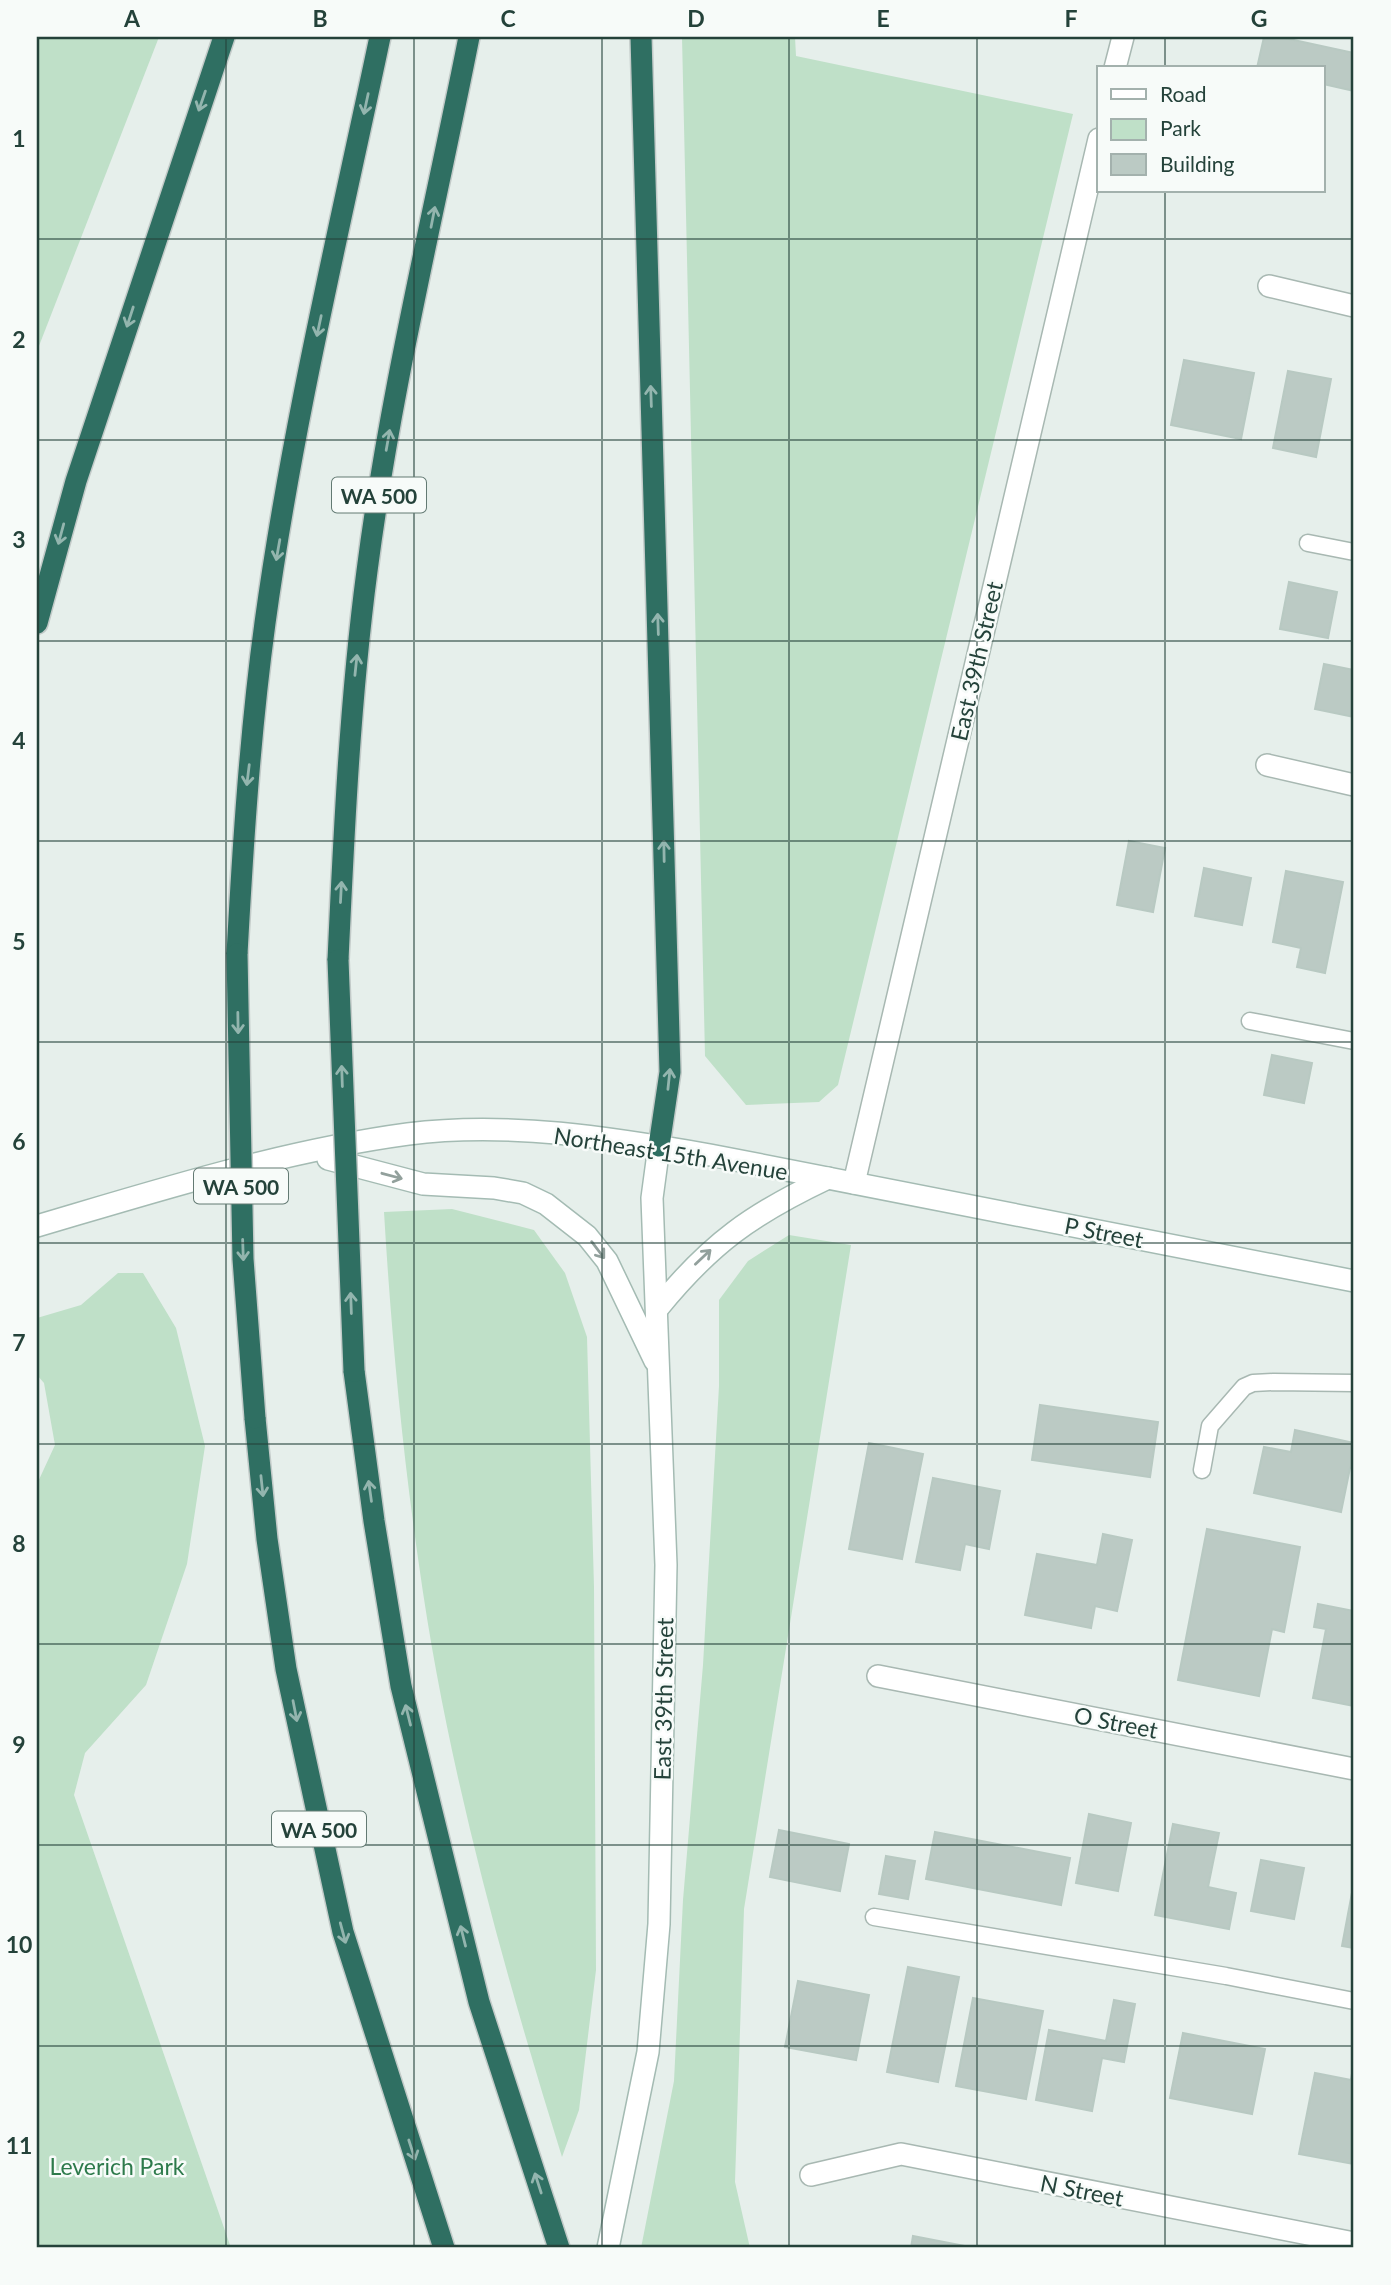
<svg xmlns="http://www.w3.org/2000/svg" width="1391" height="2285" font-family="Lato,sans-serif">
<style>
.green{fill:#bfe0c8}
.building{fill:#bbcac4;stroke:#b8c9c2;stroke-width:2}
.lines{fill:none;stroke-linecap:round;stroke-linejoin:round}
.lane-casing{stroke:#a8b8b2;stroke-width:19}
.street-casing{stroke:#a8b8b2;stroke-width:24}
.secondary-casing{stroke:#a4bbb3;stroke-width:24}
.highway-casing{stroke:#c2cac8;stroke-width:24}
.lane{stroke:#fff;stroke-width:16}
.street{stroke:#fff;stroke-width:21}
.secondary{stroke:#fff;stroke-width:21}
.highway{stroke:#2f6f62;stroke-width:21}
.highway-bridge-casing{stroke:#c2cac8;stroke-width:24;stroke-linecap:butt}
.highway-bridge{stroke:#2f6f62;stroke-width:21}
.oneway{stroke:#93b5ae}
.oneway2{stroke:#92a09c}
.grid{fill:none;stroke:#24423a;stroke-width:2;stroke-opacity:0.55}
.labels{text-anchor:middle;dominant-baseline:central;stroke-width:5;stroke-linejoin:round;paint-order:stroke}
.shield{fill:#f7fbf9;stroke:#637a73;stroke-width:2}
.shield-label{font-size:21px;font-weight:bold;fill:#24423a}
.street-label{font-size:23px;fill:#24423a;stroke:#f7fbf9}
.park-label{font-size:23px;fill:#2d7a4b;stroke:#f7fbf9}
.neatline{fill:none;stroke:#24423a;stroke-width:2.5}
.grid-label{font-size:23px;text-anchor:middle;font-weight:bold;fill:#24423a}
</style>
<rect width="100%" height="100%" fill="#e6efeb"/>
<g class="green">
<polygon points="37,37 159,37 37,351"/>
<polygon points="682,37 795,37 796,56 1073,114 838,1085 819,1102 746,1105 705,1056"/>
<path d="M452,1209L534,1230L565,1273L587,1337L594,1587L596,1970L579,2110L562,2157C502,1964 447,1766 419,1565C402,1448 391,1330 384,1212Z"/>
<polygon points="789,1235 851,1245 744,1909 735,2182 750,2248 641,2248 674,2081 683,1900 703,1665 719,1386 719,1300 748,1261"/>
<polygon points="118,1273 143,1273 176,1328 205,1446 187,1564 146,1685 85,1753 74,1795 231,2248 37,2248 37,1484 55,1445 44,1383 37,1375 37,1318 81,1305"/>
</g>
<g class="building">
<polygon points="1264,37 1280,37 1354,53 1354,91 1323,84 1323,68 1257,68"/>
<polygon points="1184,360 1254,373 1241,439 1171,425"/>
<polygon points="1288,371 1331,379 1316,457 1273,448"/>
<polygon points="1289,582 1337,592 1328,638 1280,629"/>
<polygon points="1324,664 1354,670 1354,717 1315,709"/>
<polygon points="1129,841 1165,848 1153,912 1117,905"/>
<polygon points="1204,868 1251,878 1242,925 1195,916"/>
<polygon points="1286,871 1343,882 1325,973 1297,967 1301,948 1273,942"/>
<polygon points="1272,1055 1312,1063 1304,1103 1264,1095"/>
<polygon points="1040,1405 1158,1422 1150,1477 1032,1460"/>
<polygon points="1295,1430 1354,1443 1354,1469 1350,1468 1341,1512 1254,1493 1264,1447 1291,1452"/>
<polygon points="869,1443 923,1454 902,1559 849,1549"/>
<polygon points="933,1478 1000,1491 989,1549 965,1544 960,1570 916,1562"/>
<polygon points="1207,1529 1300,1547 1284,1632 1272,1629 1259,1696 1178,1680"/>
<polygon points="1103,1534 1132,1540 1117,1611 1095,1606 1091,1628 1025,1615 1037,1554 1097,1565"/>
<polygon points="1318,1604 1354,1611 1354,1706 1313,1698 1326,1629 1314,1627"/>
<polygon points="1089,1814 1131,1823 1118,1891 1076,1883"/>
<polygon points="1173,1824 1219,1833 1208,1887 1236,1893 1229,1929 1155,1915"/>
<polygon points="779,1830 849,1844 840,1891 770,1877"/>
<polygon points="935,1832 1070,1858 1061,1905 926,1879"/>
<polygon points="886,1856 915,1861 908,1899 879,1894"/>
<polygon points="1261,1860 1304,1868 1294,1919 1251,1911"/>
<polygon points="1354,1882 1354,1948 1342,1946"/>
<polygon points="908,1967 959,1977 938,2082 887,2072"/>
<polygon points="798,1981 869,1995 856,2060 785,2047"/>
<polygon points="973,1998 1043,2011 1026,2099 956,2086"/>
<polygon points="1114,2000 1135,2004 1124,2062 1102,2058 1092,2111 1036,2100 1049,2030 1106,2041"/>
<polygon points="1183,2033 1265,2049 1252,2114 1170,2098"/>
<polygon points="1354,2061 1354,2164 1299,2154 1315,2073 1351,2080"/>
<polygon points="913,2236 975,2248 911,2248"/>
</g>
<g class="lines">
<defs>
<g id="lane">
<polyline points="1308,543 1354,552"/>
<polyline points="1250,1021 1354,1041"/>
<polyline points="1202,1470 1210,1426 1244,1387 1253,1383 1273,1382 1354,1383"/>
<polyline points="874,1917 1226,1976 1354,2001"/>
</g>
<g id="street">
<polyline points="1115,68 1123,37"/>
<polyline points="1269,286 1354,306"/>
<polyline points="1267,765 1354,785"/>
<polyline points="854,1183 1099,139"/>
<polyline points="878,1676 1354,1769"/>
<polyline points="811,2175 901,2154 1354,2243"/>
</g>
<g id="secondary">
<polyline points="328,1159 423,1184 494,1188 523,1193 546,1204 587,1236 607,1261 655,1361"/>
<path d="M37,1226C159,1190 282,1151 408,1134C508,1121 612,1138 710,1155L1354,1281"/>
<path d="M658,1308C711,1243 752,1214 828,1178"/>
<polyline points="608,2248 648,2052 659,1924 666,1565 652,1198 659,1146"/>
</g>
<g id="highway">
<polyline points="641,37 670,1072 659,1146"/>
<polyline points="37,623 76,481 224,37"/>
<path d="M237,954C243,844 250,733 265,623C292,426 339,231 380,37"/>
<path d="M338,960C344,830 350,700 367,571C390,392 434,214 469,37"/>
<polyline points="354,1371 374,1521 401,1686 479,2002 559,2248"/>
<polyline points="255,1418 267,1539 286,1669 343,1932 444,2248"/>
</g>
</defs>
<use href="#lane" class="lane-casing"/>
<use href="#street" class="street-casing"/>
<use href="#secondary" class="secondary-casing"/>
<use href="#highway" class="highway-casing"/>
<use href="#lane" class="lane"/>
<use href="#street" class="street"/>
<use href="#secondary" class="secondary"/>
<use href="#highway" class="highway"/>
<defs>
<g id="highway-bridge">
<polyline points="237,954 243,1259 255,1418"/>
<polyline points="338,960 354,1371"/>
</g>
</defs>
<use href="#highway-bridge" class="highway-bridge-casing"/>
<use href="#highway-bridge" class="highway-bridge"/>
</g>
<defs><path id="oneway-shaft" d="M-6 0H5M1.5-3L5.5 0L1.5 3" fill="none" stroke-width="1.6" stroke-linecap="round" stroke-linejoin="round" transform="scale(1.75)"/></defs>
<g class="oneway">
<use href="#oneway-shaft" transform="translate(202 101) rotate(109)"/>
<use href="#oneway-shaft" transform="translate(366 104) rotate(102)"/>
<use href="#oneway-shaft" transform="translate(433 217) rotate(-79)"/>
<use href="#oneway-shaft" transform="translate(130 317) rotate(108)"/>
<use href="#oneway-shaft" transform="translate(319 326) rotate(102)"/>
<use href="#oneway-shaft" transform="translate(651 396) rotate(-92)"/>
<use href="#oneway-shaft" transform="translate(388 440) rotate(-80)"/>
<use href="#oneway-shaft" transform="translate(61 534) rotate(105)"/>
<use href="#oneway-shaft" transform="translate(278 550) rotate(100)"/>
<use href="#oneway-shaft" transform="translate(658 624) rotate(-92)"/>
<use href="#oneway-shaft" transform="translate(356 665) rotate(-84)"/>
<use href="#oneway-shaft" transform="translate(248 775) rotate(97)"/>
<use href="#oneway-shaft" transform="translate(664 851) rotate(-91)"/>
<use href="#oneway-shaft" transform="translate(341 892) rotate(-87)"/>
<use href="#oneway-shaft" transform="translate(238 1023) rotate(89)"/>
<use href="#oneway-shaft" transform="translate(342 1076) rotate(-92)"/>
<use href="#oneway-shaft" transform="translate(669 1079) rotate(-84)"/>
<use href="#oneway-shaft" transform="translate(243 1250) rotate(88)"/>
<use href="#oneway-shaft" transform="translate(351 1303) rotate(-92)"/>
<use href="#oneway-shaft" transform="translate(262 1486) rotate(84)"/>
<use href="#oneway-shaft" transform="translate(370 1491) rotate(-98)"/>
<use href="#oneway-shaft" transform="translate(295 1711) rotate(79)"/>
<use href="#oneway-shaft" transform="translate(408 1715) rotate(-104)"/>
<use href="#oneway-shaft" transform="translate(343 1933) rotate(75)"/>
<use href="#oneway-shaft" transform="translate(463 1936) rotate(-104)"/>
<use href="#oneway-shaft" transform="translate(412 2150) rotate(72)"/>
<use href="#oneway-shaft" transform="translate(538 2183) rotate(-108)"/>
</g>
<g class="oneway2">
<use href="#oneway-shaft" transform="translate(392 1176) rotate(15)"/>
<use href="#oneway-shaft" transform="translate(598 1250) rotate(53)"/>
<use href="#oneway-shaft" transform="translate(703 1257) rotate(-43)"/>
</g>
<path class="grid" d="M226,37V2248M414,37V2248M602,37V2248M789,37V2248M977,37V2248M1165,37V68M1165,191V2248M37,239H1354M37,440H1354M37,641H1354M37,841H1354M37,1042H1354M37,1243H1354M37,1444H1354M37,1644H1354M37,1845H1354M37,2046H1354"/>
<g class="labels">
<g class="shield">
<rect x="332" y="477.5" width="94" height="35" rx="5"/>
<rect x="194" y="1168.5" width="94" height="35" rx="5"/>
<rect x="272" y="1811.5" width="94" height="35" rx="5"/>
</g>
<g class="shield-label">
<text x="379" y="495">WA 500</text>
<text x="241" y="1186">WA 500</text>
<text x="319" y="1829">WA 500</text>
</g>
<g class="street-label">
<text transform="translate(976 661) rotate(-77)">East 39th Street</text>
<text transform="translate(671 1153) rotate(9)">Northeast 15th Avenue</text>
<text transform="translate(1104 1232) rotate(11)">P Street</text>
<text transform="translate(663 1699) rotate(-89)">East 39th Street</text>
<text transform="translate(1116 1722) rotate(11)">O Street</text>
<text transform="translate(1082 2190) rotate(11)">N Street</text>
</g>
<g class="park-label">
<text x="117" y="2166">Leverich Park</text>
</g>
</g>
<rect width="1391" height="2285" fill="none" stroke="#f7fbf9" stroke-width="77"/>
<rect x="1097" y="66" width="228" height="126" fill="#f7fbf9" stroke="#a3b1ad" stroke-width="2"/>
<rect x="1111" y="89" width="35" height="10" fill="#ffffff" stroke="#a3b1ad" stroke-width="2"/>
<text x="1160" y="102" font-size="21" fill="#24423a">Road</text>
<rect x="1111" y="119" width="35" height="21" fill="#bfe0c8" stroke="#a3b1ad" stroke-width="2"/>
<text x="1160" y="136" font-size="21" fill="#24423a">Park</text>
<rect x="1111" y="154" width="35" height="21" fill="#bbcac4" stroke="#a3b1ad" stroke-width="2"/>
<text x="1160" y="172" font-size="21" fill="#24423a">Building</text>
<rect x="38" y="38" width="1314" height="2208" class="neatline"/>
<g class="grid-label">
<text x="132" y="27">A</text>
<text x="320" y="27">B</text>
<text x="508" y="27">C</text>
<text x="696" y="27">D</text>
<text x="883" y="27">E</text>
<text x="1071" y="27">F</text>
<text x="1259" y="27">G</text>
<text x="19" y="147">1</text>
<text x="19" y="348">2</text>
<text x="19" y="548">3</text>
<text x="19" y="749">4</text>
<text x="19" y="950">5</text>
<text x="19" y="1150">6</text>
<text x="19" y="1351">7</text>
<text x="19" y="1552">8</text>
<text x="19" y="1753">9</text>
<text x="19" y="1953">10</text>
<text x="19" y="2154">11</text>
</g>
</svg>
